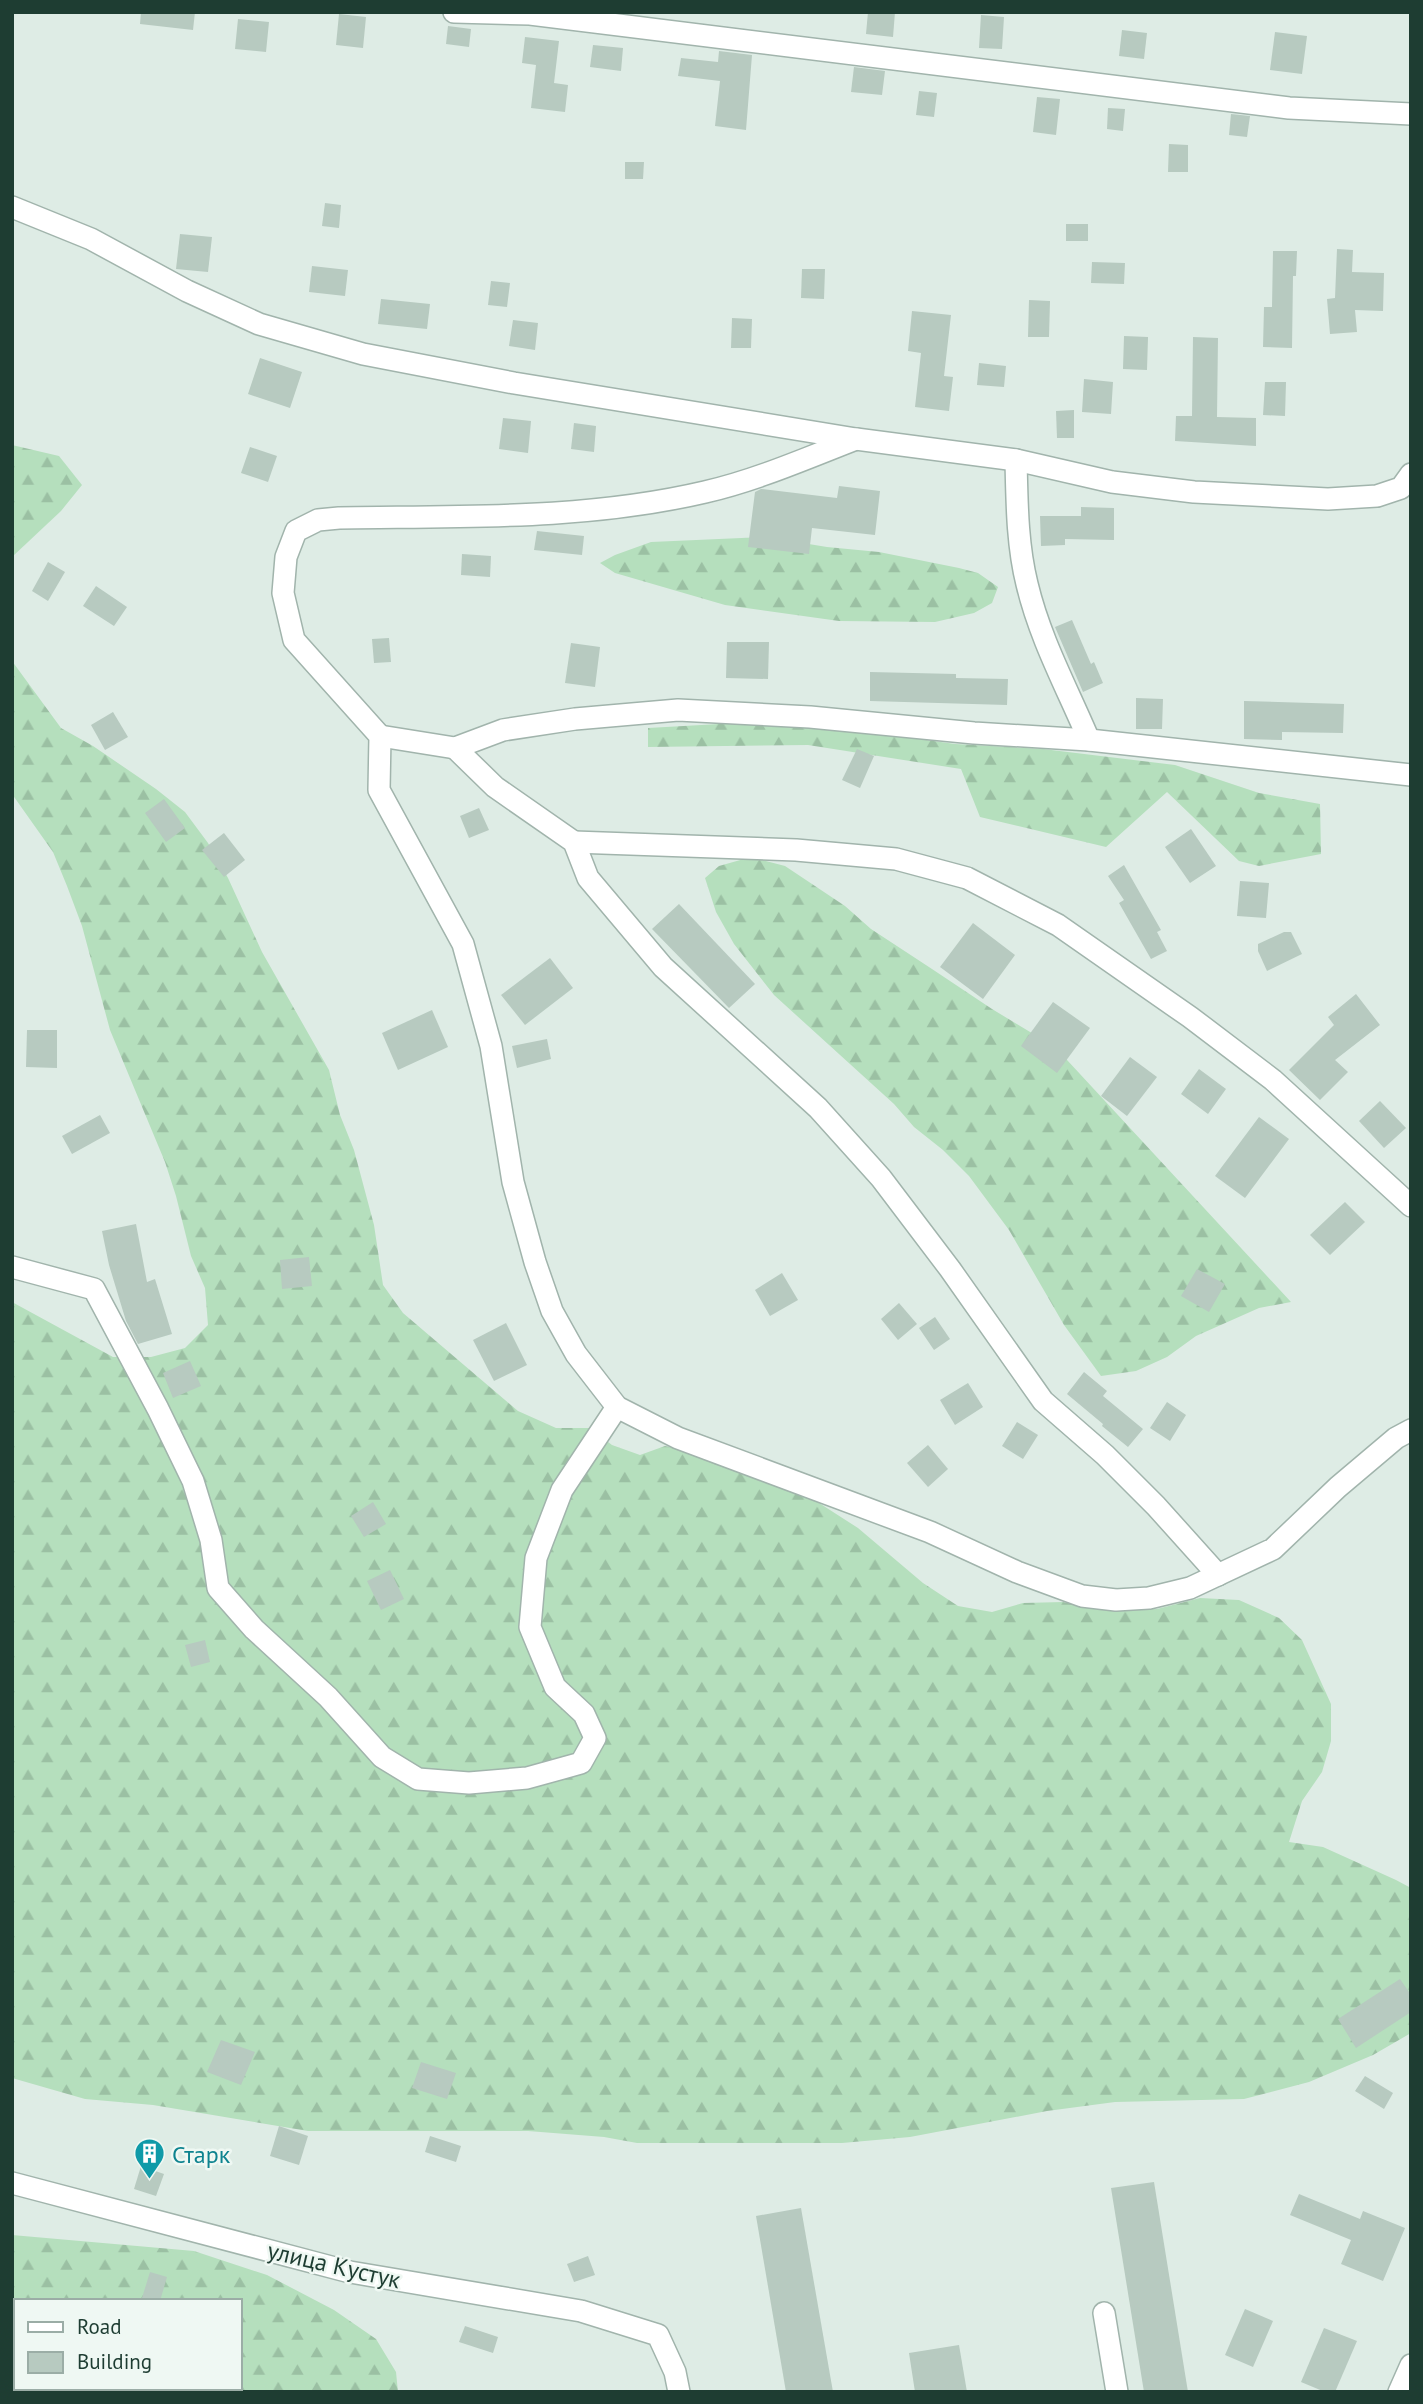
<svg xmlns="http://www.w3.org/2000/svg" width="1423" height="2404" font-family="'PT Sans',sans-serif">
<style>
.forest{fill:url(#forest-firs);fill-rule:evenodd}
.building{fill:#b7cac0}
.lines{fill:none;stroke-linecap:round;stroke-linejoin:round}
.street-casing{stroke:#a1b4ac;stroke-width:24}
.street{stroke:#fff;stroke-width:21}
.labels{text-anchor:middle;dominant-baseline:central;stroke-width:5;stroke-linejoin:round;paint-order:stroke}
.culture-label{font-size:24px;fill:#0d838f;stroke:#eff8f3;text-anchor:start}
.street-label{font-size:24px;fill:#1e3d32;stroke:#eff8f3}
</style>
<defs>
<pattern id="forest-firs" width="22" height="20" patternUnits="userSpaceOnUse" patternTransform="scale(1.75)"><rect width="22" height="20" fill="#b5dfbd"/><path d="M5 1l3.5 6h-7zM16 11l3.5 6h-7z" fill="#9bc0a3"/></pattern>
</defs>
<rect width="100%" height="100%" fill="#deece5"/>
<g class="forest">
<polygon points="12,445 59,456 82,485 61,511 12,557"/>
<polygon points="766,537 827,547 879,552 959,568 978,573 998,587 992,603 974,613 935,622 839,621 725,605 615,573 600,563 615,555 651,542"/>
<polygon points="12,661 61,728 93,746 156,789 185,812 208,843 228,878 262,952 329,1070 340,1115 354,1150 374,1225 383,1285 403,1313 518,1411 556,1428 590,1428 612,1445 640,1455 665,1446 698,1453 762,1482 805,1494 858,1528 923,1583 958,1606 992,1612 1023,1603 1063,1602 1100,1610 1157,1609 1200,1598 1239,1600 1279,1618 1302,1640 1331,1704 1331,1741 1322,1772 1302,1801 1289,1842 1323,1847 1396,1880 1411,1888 1411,2033 1373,2055 1309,2082 1244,2099 1115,2102 1047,2111 910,2137 842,2143 637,2143 604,2137 528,2131 308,2131 153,2105 85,2099 12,2078 12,1302 113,1357 151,1357 185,1348 208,1325 205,1288 191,1256 176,1196 165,1162 110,1030 82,926 67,886 53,852 12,794"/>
<polygon points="737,723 820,725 955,744 1043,749 1175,765 1259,793 1320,804 1321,854 1259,866 1239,861 1167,792 1106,847 980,817 961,769 808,745 648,747 648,728"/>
<polygon points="751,857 785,866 845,906 871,929 932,969 992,1009 1055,1047 1291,1302 1259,1308 1196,1336 1167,1357 1136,1371 1101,1376 1064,1325 1009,1230 969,1176 943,1150 914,1127 894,1104 774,995 734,944 716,912 705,878 719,866"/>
<path d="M12,2235L194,2251L267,2275L334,2310L376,2339L396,2372L398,2392H12ZM16,2301H240V2388H16Z"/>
</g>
<g class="building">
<polygon points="141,12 195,12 193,30 140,24"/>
<polygon points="868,12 895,12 893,37 866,34"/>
<polygon points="339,14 366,17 363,48 336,45"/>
<polygon points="981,15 1004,17 1002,49 979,48"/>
<polygon points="238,19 269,22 266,52 235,49"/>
<polygon points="448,26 471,29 469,47 446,44"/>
<polygon points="1122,30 1147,33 1144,59 1119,56"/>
<polygon points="1275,32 1307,36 1302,74 1270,70"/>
<polygon points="525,37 559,41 554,83 568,85 565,112 531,108 536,65 522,63"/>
<polygon points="593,45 623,48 621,71 590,67"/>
<polygon points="719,51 752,55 746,130 715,126 720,81 678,76 681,58 718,62"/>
<polygon points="854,67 885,71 882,95 851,92"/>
<polygon points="919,91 937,93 934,117 916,115"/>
<polygon points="1037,97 1060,99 1056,135 1033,132"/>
<polygon points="1108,108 1125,109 1123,131 1107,129"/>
<polygon points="1231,114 1250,116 1247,137 1229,135"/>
<polygon points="1169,144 1188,145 1188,172 1168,172"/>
<polygon points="625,162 644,162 643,179 625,179"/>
<polygon points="325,203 341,205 339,228 322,226"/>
<rect x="1066" y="224" width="22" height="17"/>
<polygon points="180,234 212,237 208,272 176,269"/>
<polygon points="1337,249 1353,250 1352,272 1384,273 1383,311 1355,310 1357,332 1330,334 1327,299 1335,298"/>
<polygon points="1273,251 1297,251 1296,276 1293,276 1292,348 1263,347 1264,307 1272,307"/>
<polygon points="1092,262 1125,263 1124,284 1091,283"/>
<polygon points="312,266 348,270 345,296 309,292"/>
<polygon points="802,269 825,269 824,299 801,298"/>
<polygon points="491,281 510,283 507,307 488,305"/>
<polygon points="381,299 430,304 427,329 378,324"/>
<polygon points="1029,300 1050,301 1049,337 1028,337"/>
<polygon points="912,311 951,315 944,376 953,377 949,411 915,407 921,353 908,351"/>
<polygon points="732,318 752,319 751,348 731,348"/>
<polygon points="513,320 538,323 535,350 509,346"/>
<polygon points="1124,336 1148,337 1147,370 1123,369"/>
<polygon points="1193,337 1218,338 1217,417 1256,418 1256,446 1175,441 1176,416 1192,416"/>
<polygon points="260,358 302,372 290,408 248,394"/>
<polygon points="979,363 1006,366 1004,387 977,385"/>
<polygon points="1084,379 1113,382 1111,414 1082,412"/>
<polygon points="1265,382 1286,382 1285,416 1263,415"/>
<polygon points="1074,410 1074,438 1057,438 1056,411"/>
<polygon points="503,418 531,421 528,453 499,449"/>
<polygon points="574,423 596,426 594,452 571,449"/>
<polygon points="250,447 277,456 268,482 241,473"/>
<polygon points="839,486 880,491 875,535 812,528 809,554 748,547 755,492 761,489 837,498"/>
<polygon points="1081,507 1114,508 1114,540 1065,539 1065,545 1041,546 1040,516 1081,516"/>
<polygon points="537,531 584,536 582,555 534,550"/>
<polygon points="462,554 491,556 490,577 461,575"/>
<polygon points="48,562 65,572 48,601 32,591"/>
<polygon points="96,586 127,607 114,626 83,606"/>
<polygon points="1072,620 1091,664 1094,662 1103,683 1083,692 1055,627"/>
<polygon points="389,638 391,662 374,663 372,639"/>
<polygon points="727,642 769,642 768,679 726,678"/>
<polygon points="571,643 600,647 595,687 565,683"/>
<polygon points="870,672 956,674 956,678 1008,679 1007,705 870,701"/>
<polygon points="1136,698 1163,699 1162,729 1136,729"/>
<polygon points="1244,701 1344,704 1343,733 1282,732 1282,740 1244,739"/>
<polygon points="113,712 128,737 105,750 91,725"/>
<polygon points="857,749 874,756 860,788 842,780"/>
<polygon points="164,799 185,828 166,842 145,813"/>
<polygon points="479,808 489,830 469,838 460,816"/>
<polygon points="1191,829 1216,866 1190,883 1165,847"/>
<polygon points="224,833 245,860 224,877 202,850"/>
<polygon points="1124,865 1161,930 1157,932 1167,951 1151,959 1119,903 1124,900 1108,876"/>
<polygon points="1240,881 1269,883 1266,918 1237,916"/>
<polygon points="679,904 755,984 729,1008 652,929"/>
<polygon points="973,923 1015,955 983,999 940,967"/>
<polygon points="1284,932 1291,932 1302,954 1267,971 1258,951 1258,944"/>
<polygon points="550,958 573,988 525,1025 501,995"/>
<polygon points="1356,994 1380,1025 1335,1060 1348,1072 1320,1100 1289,1070 1334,1025 1328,1017"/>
<polygon points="1053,1002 1090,1028 1057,1073 1021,1046"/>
<polygon points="432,1010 448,1047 398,1070 382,1033"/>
<polygon points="27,1030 57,1030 57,1068 26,1067"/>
<polygon points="547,1039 551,1059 517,1068 512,1046"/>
<polygon points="1130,1057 1157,1077 1127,1116 1101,1096"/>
<polygon points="1199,1069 1226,1089 1208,1114 1181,1094"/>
<polygon points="1380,1101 1406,1128 1384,1148 1359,1121"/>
<polygon points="100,1115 110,1133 72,1154 62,1136"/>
<polygon points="1259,1117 1289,1139 1245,1198 1215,1176"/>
<polygon points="1345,1202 1365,1222 1330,1255 1310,1235"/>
<polygon points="136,1224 147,1282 155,1279 172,1334 138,1344 126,1321 109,1265 102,1231"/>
<polygon points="309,1257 312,1286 282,1289 280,1260"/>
<polygon points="1197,1269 1225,1284 1209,1312 1181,1296"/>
<polygon points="782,1273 798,1300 770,1316 755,1290"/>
<polygon points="899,1303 917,1324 898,1340 881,1319"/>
<polygon points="935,1317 950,1339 934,1350 919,1328"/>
<polygon points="506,1323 527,1365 494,1381 473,1340"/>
<polygon points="190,1361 201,1386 173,1398 163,1373"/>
<polygon points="1084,1372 1107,1391 1103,1396 1143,1429 1128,1447 1102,1426 1103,1424 1067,1394"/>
<polygon points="968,1383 983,1407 955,1425 940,1400"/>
<polygon points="1167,1402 1186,1415 1170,1441 1150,1428"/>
<polygon points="1017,1422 1038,1435 1023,1459 1002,1446"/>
<polygon points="928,1445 948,1469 928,1487 907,1463"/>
<polygon points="373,1502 386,1524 364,1537 351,1516"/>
<polygon points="390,1570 404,1599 381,1610 367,1581"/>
<polygon points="205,1640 210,1662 191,1667 185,1645"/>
<polygon points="1400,1979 1411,1995 1411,2012 1356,2048 1338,2019"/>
<polygon points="221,2040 255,2052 241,2085 207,2072"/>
<polygon points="421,2062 456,2073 447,2099 412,2088"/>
<polygon points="1365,2076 1393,2093 1384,2109 1355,2091"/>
<polygon points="279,2126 308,2136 299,2165 270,2156"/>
<polygon points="430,2136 461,2146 456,2162 425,2152"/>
<polygon points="141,2166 164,2174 156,2196 134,2189"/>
<polygon points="1154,2182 1188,2392 1144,2392 1111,2188"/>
<polygon points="1299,2194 1360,2219 1363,2211 1405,2228 1383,2281 1341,2264 1351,2240 1290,2215"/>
<polygon points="801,2208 833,2392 786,2392 756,2216"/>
<polygon points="588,2256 595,2275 574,2282 567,2264"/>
<polygon points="150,2272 167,2277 160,2301 142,2298"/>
<polygon points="1245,2309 1273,2321 1253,2367 1225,2355"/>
<polygon points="465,2326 498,2337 493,2353 459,2342"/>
<polygon points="1324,2328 1357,2341 1335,2392 1325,2392 1301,2382"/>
<polygon points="959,2345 967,2392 915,2392 909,2353"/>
</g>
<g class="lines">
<defs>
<g id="street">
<polyline points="454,12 530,14 1289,108 1411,114"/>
<polyline points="12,207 91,239 187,291 259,324 363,354 514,383 856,439 1016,460 1112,482 1194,492 1328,499 1377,496 1401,488 1411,474"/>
<path d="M856,439C807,458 757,480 705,492C586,520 462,516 339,518L318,520L296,531L286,557L283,593L294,640L380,736L379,790L463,944L491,1046L513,1182L535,1262L552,1311L576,1354L617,1407L678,1438L930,1532L1017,1572L1082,1596L1116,1600L1149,1598L1190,1588L1273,1549L1338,1487L1396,1438L1411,1430"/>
<path d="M1016,460C1017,501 1017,544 1027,584C1040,639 1067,688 1089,740"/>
<polyline points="380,736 455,748 503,730 575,719 678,710 810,717 974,733 1089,740 1411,775"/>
<polyline points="455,748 495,787 574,842 588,878 663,967 818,1108 881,1178 950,1269 1043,1401 1105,1455 1156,1506 1218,1575"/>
<polyline points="574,842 796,850 896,859 967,878 1058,925 1190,1017 1273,1080 1411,1206"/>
<polyline points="12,1267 94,1289 158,1409 193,1481 211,1540 218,1588 254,1629 328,1697 382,1757 418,1779 469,1783 527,1778 581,1763 595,1738 584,1714 555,1687 530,1627 536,1558 562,1490 617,1407"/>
<polyline points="12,2183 350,2272 581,2311 658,2335 675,2372 679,2392"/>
<polyline points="1104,2313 1117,2392"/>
<polyline points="1399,2392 1411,2365"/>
</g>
</defs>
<use href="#street" class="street-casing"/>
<use href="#street" class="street"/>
</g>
<defs>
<symbol id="building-pin" viewBox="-11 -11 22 30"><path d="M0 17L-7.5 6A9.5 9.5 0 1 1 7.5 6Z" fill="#0f9aa8" stroke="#eff8f3"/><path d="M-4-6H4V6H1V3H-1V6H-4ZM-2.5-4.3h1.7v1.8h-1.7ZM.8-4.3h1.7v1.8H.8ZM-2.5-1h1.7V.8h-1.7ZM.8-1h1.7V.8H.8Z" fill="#fff"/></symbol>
</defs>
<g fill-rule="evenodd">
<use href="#building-pin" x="132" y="2136" width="35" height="47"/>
</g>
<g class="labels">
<g class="culture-label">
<text x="172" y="2154">Старк</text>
</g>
<g class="street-label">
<text transform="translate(334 2265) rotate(13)">улица Кустук</text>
</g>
</g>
<rect width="1423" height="2404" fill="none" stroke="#1e3d32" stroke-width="28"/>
<rect x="14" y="2299" width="228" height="91" fill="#eff8f3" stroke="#9bada6" stroke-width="2"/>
<rect x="28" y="2322" width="35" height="10" fill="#ffffff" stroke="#9bada6" stroke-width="2"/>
<text x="77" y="2334" font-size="21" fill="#1e3d32">Road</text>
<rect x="28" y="2352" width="35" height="21" fill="#b7cac0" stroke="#9bada6" stroke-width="2"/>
<text x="77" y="2369" font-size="21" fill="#1e3d32">Building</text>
</svg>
